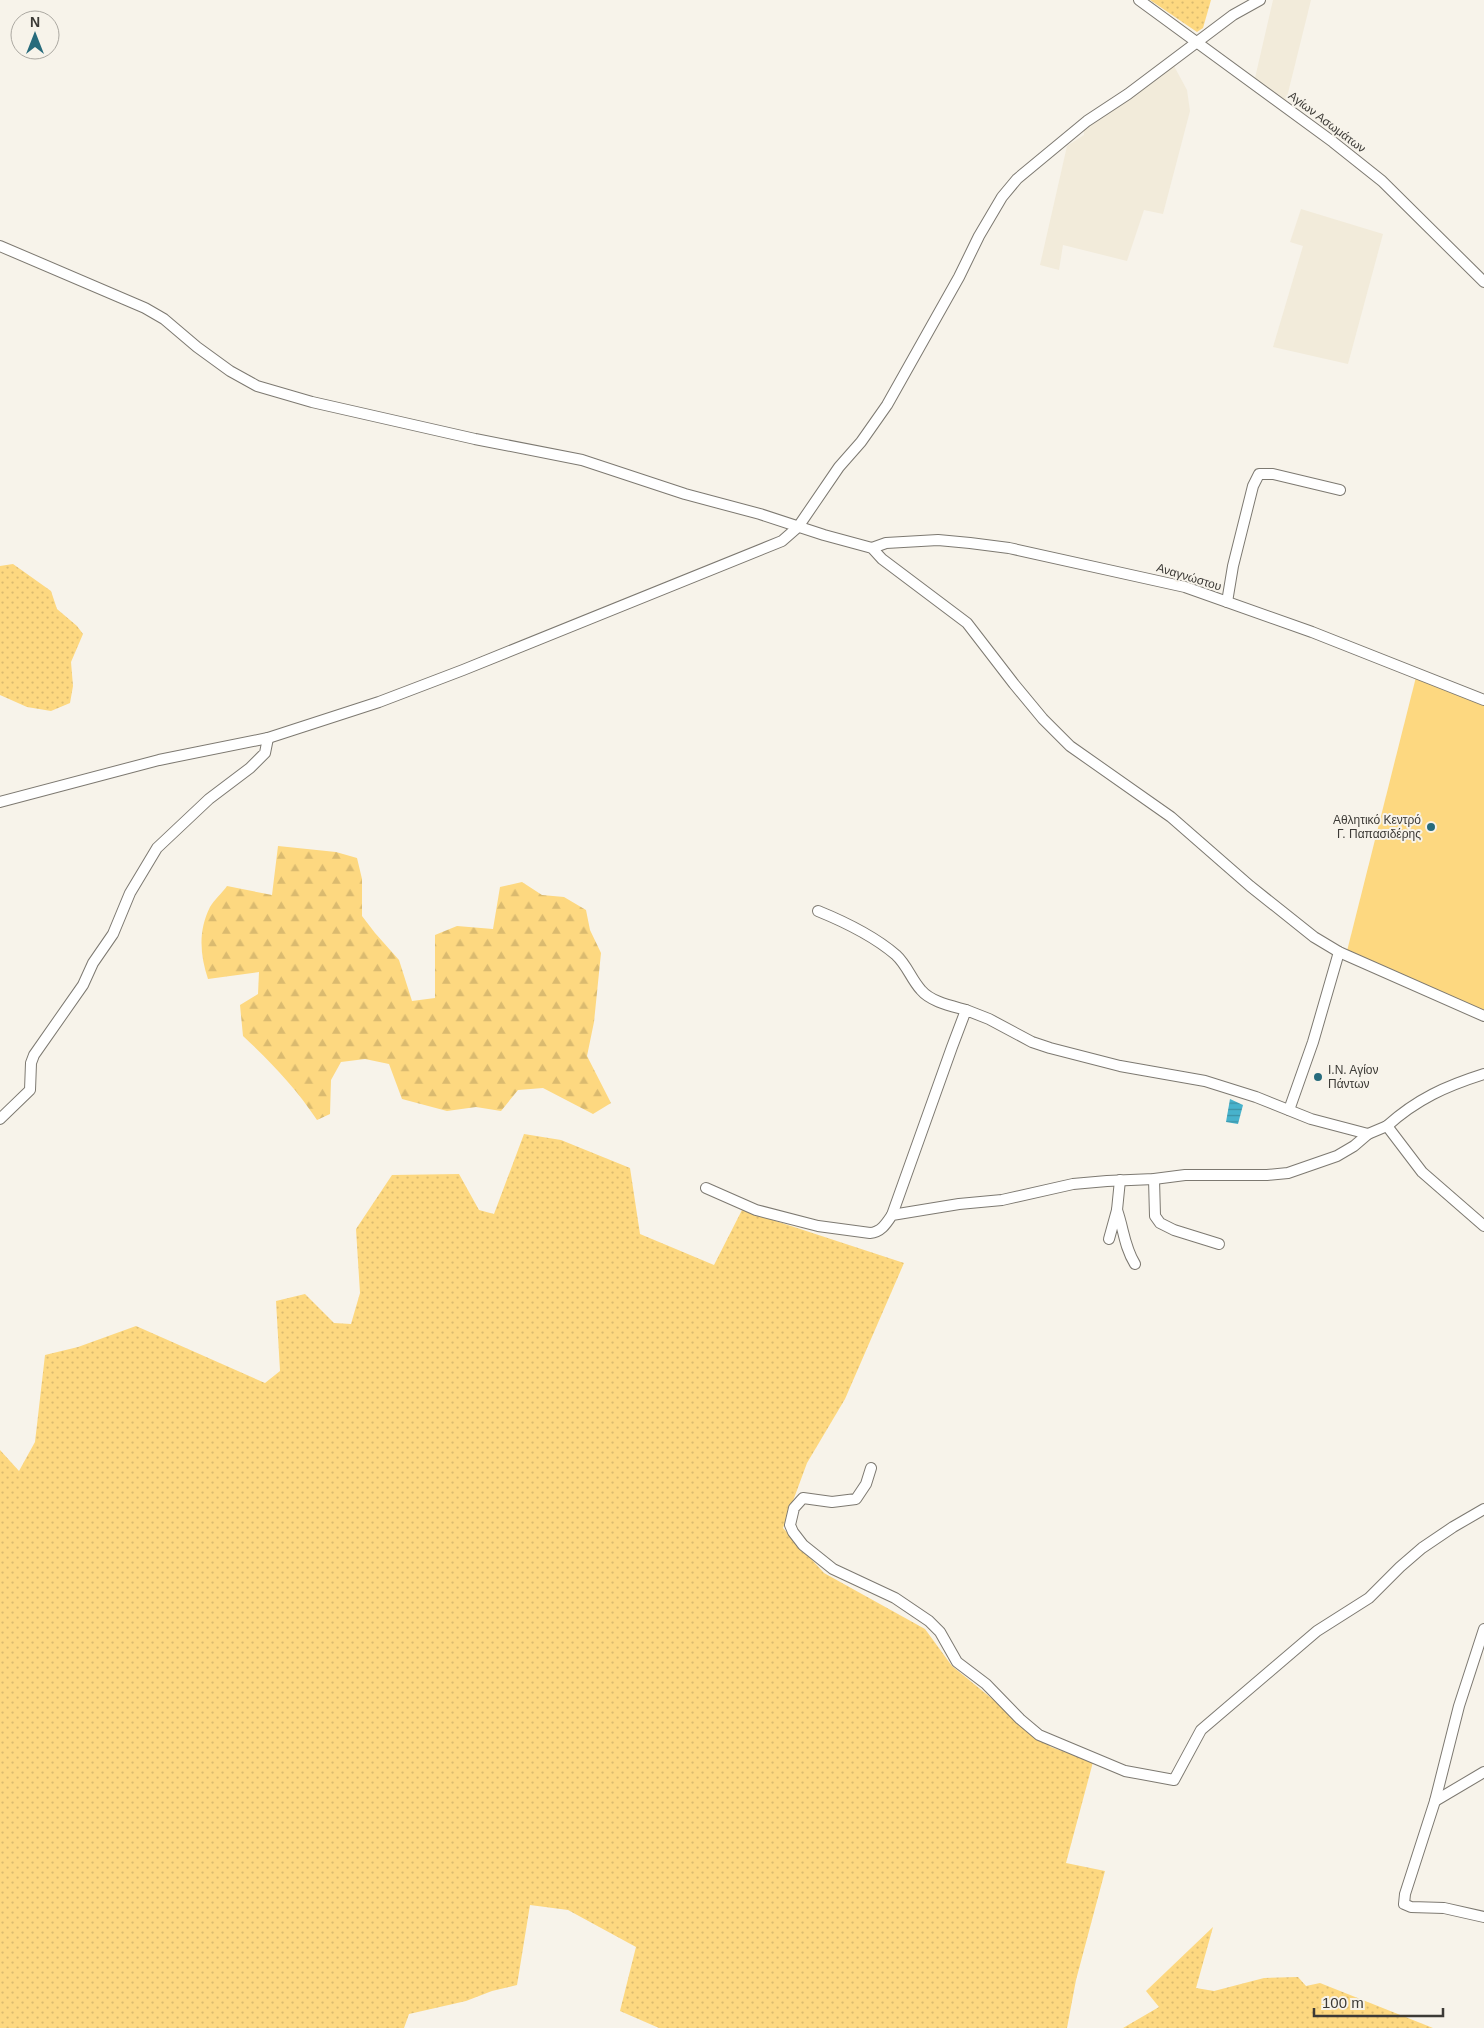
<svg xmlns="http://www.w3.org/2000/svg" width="1484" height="2028" font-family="Arial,sans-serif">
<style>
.built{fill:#f2ebda}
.grass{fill:url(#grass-dots)}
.forest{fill:url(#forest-firs)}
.park{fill:#fdd880}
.water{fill:url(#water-rules)}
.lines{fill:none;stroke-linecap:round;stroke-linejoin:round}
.minor-casing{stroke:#7d7971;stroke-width:12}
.minor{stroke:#fff;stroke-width:10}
.poi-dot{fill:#276b7c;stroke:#f7f3ea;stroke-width:2}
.labels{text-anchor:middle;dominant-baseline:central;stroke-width:4;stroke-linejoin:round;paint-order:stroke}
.street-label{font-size:12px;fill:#3c3a36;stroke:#f7f3ea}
.poi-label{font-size:12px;fill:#3c3a36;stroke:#f7f3ea;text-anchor:end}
</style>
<defs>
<pattern id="grass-dots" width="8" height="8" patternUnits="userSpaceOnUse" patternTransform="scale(1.25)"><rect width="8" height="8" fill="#fdd880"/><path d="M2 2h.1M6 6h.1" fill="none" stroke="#daba6f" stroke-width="1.8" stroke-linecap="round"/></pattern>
<pattern id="forest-firs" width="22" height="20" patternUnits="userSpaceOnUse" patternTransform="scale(1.25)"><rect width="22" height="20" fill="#fdd880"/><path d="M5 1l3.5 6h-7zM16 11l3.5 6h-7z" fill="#daba6f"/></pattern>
<pattern id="water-rules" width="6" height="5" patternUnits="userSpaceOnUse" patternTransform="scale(1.25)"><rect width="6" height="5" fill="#47b2cc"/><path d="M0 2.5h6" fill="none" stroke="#3c92a6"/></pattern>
</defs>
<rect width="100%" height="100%" fill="#f7f3ea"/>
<g class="built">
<polygon points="1273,0 1311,0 1286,101 1255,78"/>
<polygon points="1174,66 1187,90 1190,111 1163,214 1144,210 1127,261 1063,245 1059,270 1040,265 1067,146 1084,135 1084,130"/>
<polygon points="1301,209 1383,234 1348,364 1273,347 1303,246 1290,242"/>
</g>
<g class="grass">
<polygon points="1150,0 1211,0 1203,28 1197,32"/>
<polygon points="13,564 51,591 57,609 77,626 83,634 71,662 73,686 70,703 51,711 27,707 0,695 0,566"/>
<polygon points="524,1134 561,1140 630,1168 640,1234 714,1265 742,1210 904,1263 845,1399 807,1463 783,1528 824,1573 925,1629 952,1666 1051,1747 1093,1762 1066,1863 1105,1871 1076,1980 1067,2028 659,2028 620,2011 636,1947 568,1910 530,1905 517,1985 492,1991 466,2001 409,2014 404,2028 0,2028 0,1450 19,1471 35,1442 45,1355 78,1347 136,1326 265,1383 280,1371 276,1301 305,1294 334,1323 351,1324 360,1293 356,1229 392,1175 459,1174 479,1210 494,1214"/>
<polygon points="1213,1927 1196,1988 1214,1991 1264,1978 1298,1977 1306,1986 1320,1983 1433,2028 1123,2028 1159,2007 1146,1991"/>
</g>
<path class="forest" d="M278,846L336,852L357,858L362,879V916L375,933L399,960L412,1001L435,998V935L457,926L493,929L500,887L522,882L542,895L564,897L586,910L590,930L601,953L594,1022L587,1056L611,1103L593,1114L543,1088L518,1090L501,1111L476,1107L447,1111L402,1099L389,1064L365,1059L341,1062L331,1080L330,1114L317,1120C296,1088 271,1062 243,1036L240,1005L258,994L259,972L208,979C200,955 198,931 210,907C214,900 222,893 227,886L272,895Z"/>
<polygon class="park" points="1416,677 1484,702 1484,1011 1347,951"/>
<polygon class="water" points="1230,1099 1243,1105 1238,1124 1226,1122"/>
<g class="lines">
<defs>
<g id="minor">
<polyline points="1139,0 1333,142 1382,181 1484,282"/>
<polyline points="0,246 145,308 164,319 197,347 230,371 257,386 312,402 475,439 582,460 685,494 760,514 824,535 872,548 882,559 967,623 1014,684 1043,719 1070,746 1171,817 1250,886 1314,937 1339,952 1484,1016"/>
<polyline points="872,548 886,543 938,540 970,543 1009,548 1185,587 1312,632 1484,700"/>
<polyline points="1227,602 1233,566 1253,486 1259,474 1273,474 1340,490"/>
<polyline points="0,802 159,760 268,738 379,702 463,670 782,541 798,527 839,467 861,442 887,405 959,277 979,236 1002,197 1017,179 1087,121 1128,94 1233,15 1260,0"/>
<path d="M818,911C845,922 874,936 896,955C907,965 911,979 921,990C931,1002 952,1006 966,1010"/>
<path d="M1484,1074C1446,1086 1417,1099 1387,1126L1422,1172L1484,1226"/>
<polyline points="1289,1110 1313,1042 1339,952"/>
<polyline points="0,1119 30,1090 31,1063 34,1055 83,985 93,963 113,934 130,893 157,848 209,799 250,768 265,753 268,738"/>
<polyline points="1154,1179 1155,1216 1160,1223 1174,1230 1219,1244"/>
<path d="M706,1188L756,1210L818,1226L870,1233C881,1232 886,1224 892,1215L959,1204L1002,1200L1073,1184L1107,1181L1154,1179L1185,1175H1267L1288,1173L1337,1156L1354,1146L1368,1134L1387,1126"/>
<path d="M1117,1210C1124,1230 1124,1246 1135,1264"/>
<polyline points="892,1215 952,1047 966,1010 989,1019 1032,1042 1050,1048 1120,1066 1205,1081 1256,1097 1311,1119 1368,1134"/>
<polyline points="1109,1239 1117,1210 1120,1180"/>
<polyline points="871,1468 866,1484 856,1499 832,1502 803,1498 794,1508 790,1525 793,1532 803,1545 833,1569 895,1598 929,1621 940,1632 957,1662 986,1684 1020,1719 1039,1735 1125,1771 1174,1780 1201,1730 1317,1631 1369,1598 1400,1567 1422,1548 1453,1527 1484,1509"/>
<polyline points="1484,1629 1459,1706 1435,1801 1405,1894 1404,1904 1411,1907 1444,1908 1484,1917"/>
<polyline points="1435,1801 1484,1772"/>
</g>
</defs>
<use href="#minor" class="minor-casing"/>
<use href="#minor" class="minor"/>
</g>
<g class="poi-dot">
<circle cx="1431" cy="827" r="5"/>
<circle cx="1318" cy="1077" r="5"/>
</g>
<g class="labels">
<g class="street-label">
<text transform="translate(1327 122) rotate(37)">Αγίων Ασωμάτων</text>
<text transform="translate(1189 577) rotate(17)">Αναγνώστου</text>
</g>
<g class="poi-label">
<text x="1421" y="820">Αθλητικό Κεντρό<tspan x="1421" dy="14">Γ. Παπασιδέρης</tspan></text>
<text x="1328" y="1070" text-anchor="start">Ι.Ν. Αγίον<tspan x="1328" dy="14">Πάντων</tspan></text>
</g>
</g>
<g transform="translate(35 35)"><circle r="24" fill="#f7f3ea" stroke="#aca9a2"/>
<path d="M0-4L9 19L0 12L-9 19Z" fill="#276b7c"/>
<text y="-8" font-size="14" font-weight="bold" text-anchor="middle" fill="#3c3a36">N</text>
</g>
<path d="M1314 2008v8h129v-8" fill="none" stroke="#3c3a36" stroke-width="2.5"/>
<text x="1322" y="2008" font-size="15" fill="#3c3a36" stroke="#f7f3ea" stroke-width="4" paint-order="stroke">100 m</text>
</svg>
